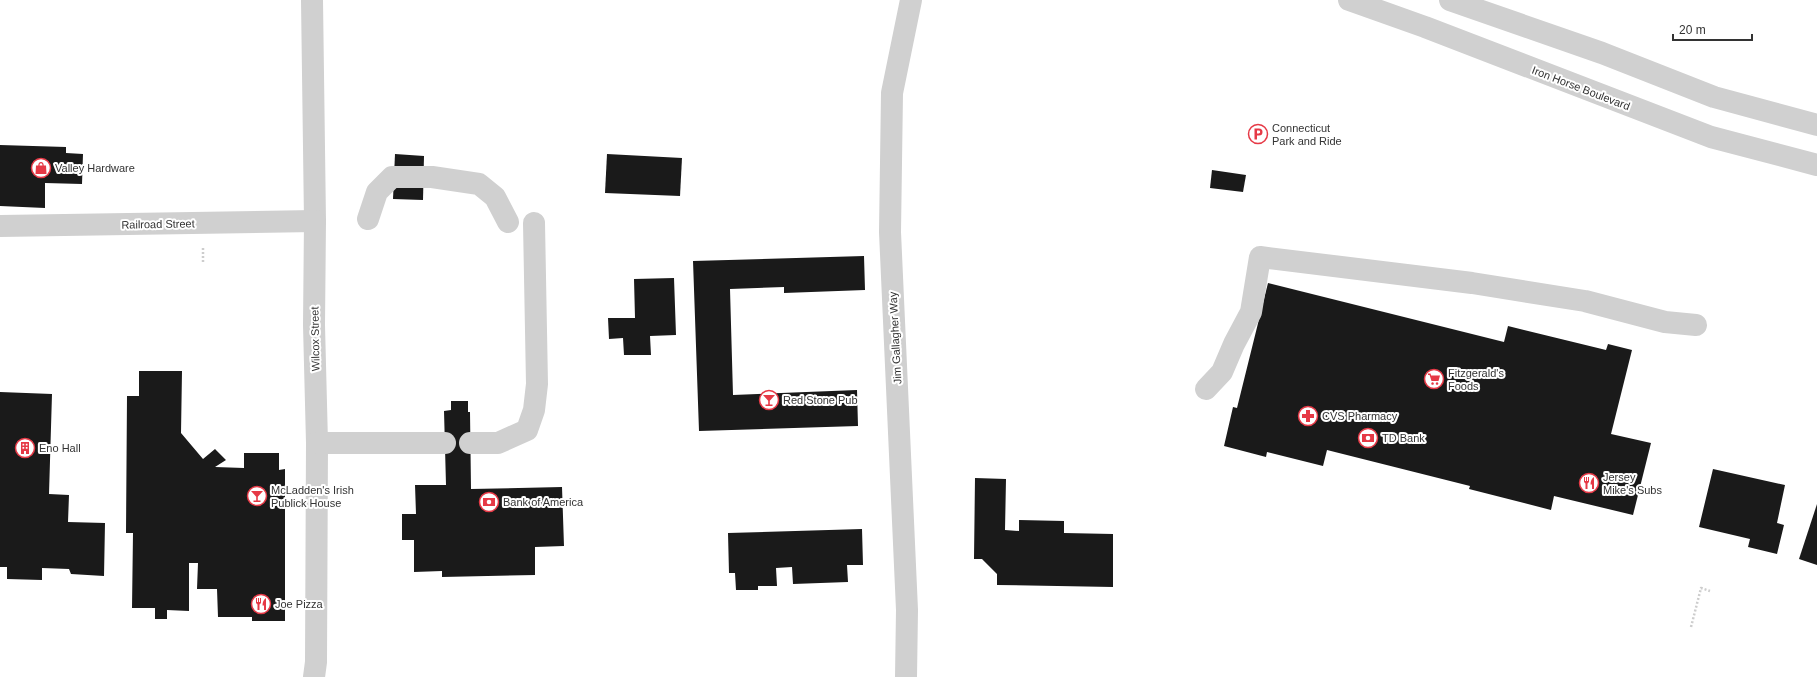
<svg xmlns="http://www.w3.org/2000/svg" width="1817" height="677" font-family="Helvetica,sans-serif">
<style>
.building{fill:#1a1a1a}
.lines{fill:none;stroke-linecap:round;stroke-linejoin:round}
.path{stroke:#cdcdcd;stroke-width:2.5;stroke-dasharray:2 2;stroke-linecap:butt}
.minor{stroke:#d0d0d0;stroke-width:22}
.labels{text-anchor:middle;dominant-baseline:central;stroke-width:4;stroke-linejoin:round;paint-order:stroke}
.street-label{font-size:11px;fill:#333;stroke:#fff}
.poi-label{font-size:11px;fill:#333;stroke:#fff;text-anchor:start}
</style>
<rect width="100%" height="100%" fill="#fff"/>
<g class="building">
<polygon points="0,145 66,147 66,153 83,154 82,184 45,183 45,208 0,206"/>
<polygon points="395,154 424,156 423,200 393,199"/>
<polygon points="607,154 682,158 680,196 605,193"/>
<polygon points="1212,170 1246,175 1243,192 1210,188"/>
<polygon points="864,256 865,290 784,293 784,287 730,289 733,395 857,390 858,426 699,431 693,261"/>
<polygon points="674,278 676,335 650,336 651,355 624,355 623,338 609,339 608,318 635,318 634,279"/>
<polygon points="1268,283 1504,342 1508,326 1606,350 1608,344 1632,350 1611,434 1651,443 1633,515 1554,496 1551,510 1469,489 1470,486 1327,450 1323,466 1267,452 1266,457 1224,446 1233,407 1237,408"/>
<polygon points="139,371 182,371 181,433 203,459 215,449 226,460 215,467 244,468 244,453 279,453 279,470 285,469 285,621 252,621 252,617 218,617 217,589 197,589 198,563 189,563 189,611 167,610 167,619 155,619 155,608 132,608 133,533 126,533 127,396 139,396"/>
<polygon points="0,392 52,394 49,494 69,495 68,522 105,523 104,576 71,574 69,569 42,568 42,580 7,579 7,567 0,567"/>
<polygon points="451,401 468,401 468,412 470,412 471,489 562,487 564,546 535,547 535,575 442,577 442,571 414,572 414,540 402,540 402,514 416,514 415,485 446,485 444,411 451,410"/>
<polygon points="1713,469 1785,485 1777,523 1784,525 1777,554 1748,547 1750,539 1699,527"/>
<polygon points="975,478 1006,479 1005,530 1019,531 1019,520 1064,521 1064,533 1113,534 1113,587 997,585 997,574 982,559 974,559"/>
<polygon points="1817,504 1817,565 1799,559"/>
<polygon points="862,529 863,565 847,565 848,582 793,584 792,567 776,568 777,586 758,586 758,590 736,590 735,573 729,573 728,533"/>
</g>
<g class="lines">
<g class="path">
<polyline points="203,248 203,262"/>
<polyline points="1691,627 1701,588 1710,591"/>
</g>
<g class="minor">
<polyline points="312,0 315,221 314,325 317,443 316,662 314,677"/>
<polyline points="1349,0 1425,27 1711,137 1817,165"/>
<polyline points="1450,0 1602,53 1714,97 1817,125"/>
<polyline points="368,219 377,192 392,177 432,177 479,184 495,197 508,222"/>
<polyline points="0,226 315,221"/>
<polyline points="1206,389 1222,372 1234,344 1251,312 1260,257 1472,283 1585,301 1665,322 1696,325"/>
<polyline points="317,443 445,443"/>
<polyline points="470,443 498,443 527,430 534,410 537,384 534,223"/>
<polyline points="906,677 907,610 890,232 892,93 911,0"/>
</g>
</g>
<defs>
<symbol id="parking-ring" viewBox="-11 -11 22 22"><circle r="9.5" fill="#fff" stroke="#e63946" stroke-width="1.5"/><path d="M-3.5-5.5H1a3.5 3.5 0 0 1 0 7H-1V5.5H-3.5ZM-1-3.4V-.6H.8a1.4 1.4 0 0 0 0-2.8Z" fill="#e63946"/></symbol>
<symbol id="shop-ring" viewBox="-11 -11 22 22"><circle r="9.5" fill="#fff" stroke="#e63946" stroke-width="1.5"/><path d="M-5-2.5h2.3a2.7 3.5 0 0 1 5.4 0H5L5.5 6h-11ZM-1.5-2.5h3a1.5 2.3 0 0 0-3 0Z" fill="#e63946"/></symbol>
<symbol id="supermarket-ring" viewBox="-11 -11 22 22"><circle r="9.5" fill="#fff" stroke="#e63946" stroke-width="1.5"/><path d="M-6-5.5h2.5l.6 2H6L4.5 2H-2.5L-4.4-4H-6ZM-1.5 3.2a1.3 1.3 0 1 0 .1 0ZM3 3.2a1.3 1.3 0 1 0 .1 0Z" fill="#e63946"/></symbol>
<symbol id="bar-ring" viewBox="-11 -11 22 22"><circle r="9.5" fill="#fff" stroke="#e63946" stroke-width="1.5"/><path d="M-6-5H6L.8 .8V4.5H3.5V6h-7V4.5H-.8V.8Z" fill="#e63946"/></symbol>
<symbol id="pharmacy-ring" viewBox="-11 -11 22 22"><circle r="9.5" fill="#fff" stroke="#e63946" stroke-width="1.5"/><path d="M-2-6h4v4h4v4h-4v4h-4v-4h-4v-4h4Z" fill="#e63946"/></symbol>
<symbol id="bank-ring" viewBox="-11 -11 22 22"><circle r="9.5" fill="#fff" stroke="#e63946" stroke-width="1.5"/><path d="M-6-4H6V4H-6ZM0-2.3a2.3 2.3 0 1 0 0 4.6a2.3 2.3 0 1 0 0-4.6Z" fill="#e63946"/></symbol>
<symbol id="building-ring" viewBox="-11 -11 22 22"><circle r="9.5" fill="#fff" stroke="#e63946" stroke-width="1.5"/><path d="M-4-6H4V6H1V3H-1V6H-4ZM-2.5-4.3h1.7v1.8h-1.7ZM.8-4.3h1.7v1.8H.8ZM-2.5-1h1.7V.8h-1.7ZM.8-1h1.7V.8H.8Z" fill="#e63946"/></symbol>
<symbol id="restaurant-ring" viewBox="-11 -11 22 22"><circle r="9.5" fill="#fff" stroke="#e63946" stroke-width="1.5"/><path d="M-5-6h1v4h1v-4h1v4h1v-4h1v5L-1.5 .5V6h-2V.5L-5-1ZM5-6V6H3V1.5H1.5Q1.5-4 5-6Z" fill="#e63946"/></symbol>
</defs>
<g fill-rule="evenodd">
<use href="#parking-ring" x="1247" y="123" width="22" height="22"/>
<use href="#shop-ring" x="30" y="157" width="22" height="22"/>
<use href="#supermarket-ring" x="1423" y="368" width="22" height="22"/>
<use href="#bar-ring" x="758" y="389" width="22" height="22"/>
<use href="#pharmacy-ring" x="1297" y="405" width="22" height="22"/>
<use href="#bank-ring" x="1357" y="427" width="22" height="22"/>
<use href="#building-ring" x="14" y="437" width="22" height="22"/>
<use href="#restaurant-ring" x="1578" y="472" width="22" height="22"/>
<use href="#bar-ring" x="246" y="485" width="22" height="22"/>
<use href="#bank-ring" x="478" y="491" width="22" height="22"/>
<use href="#restaurant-ring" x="250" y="593" width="22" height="22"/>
</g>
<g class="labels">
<g class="street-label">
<text transform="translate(1581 88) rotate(21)">Iron Horse Boulevard</text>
<text transform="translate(158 224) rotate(-1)">Railroad Street</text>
<text transform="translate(895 338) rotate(-93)">Jim Gallagher Way</text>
<text transform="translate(315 339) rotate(-91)">Wilcox Street</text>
</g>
<g class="poi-label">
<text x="1272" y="128">Connecticut<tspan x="1272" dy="13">Park and Ride</tspan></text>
<text x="55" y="168">Valley Hardware</text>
<text x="1448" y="373">Fitzgerald's<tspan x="1448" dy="13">Foods</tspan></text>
<text x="783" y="400">Red Stone Pub</text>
<text x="1322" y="416">CVS Pharmacy</text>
<text x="1382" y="438">TD Bank</text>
<text x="39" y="448">Eno Hall</text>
<text x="1603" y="477">Jersey<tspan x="1603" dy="13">Mike's Subs</tspan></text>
<text x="271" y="490">McLadden's Irish<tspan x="271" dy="13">Publick House</tspan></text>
<text x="503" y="502">Bank of America</text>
<text x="275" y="604">Joe Pizza</text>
</g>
</g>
<path d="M1673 34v6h79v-6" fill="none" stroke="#333333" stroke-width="2"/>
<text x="1679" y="34" font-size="12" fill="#333333" stroke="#ffffff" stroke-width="3" paint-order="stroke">20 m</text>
</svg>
